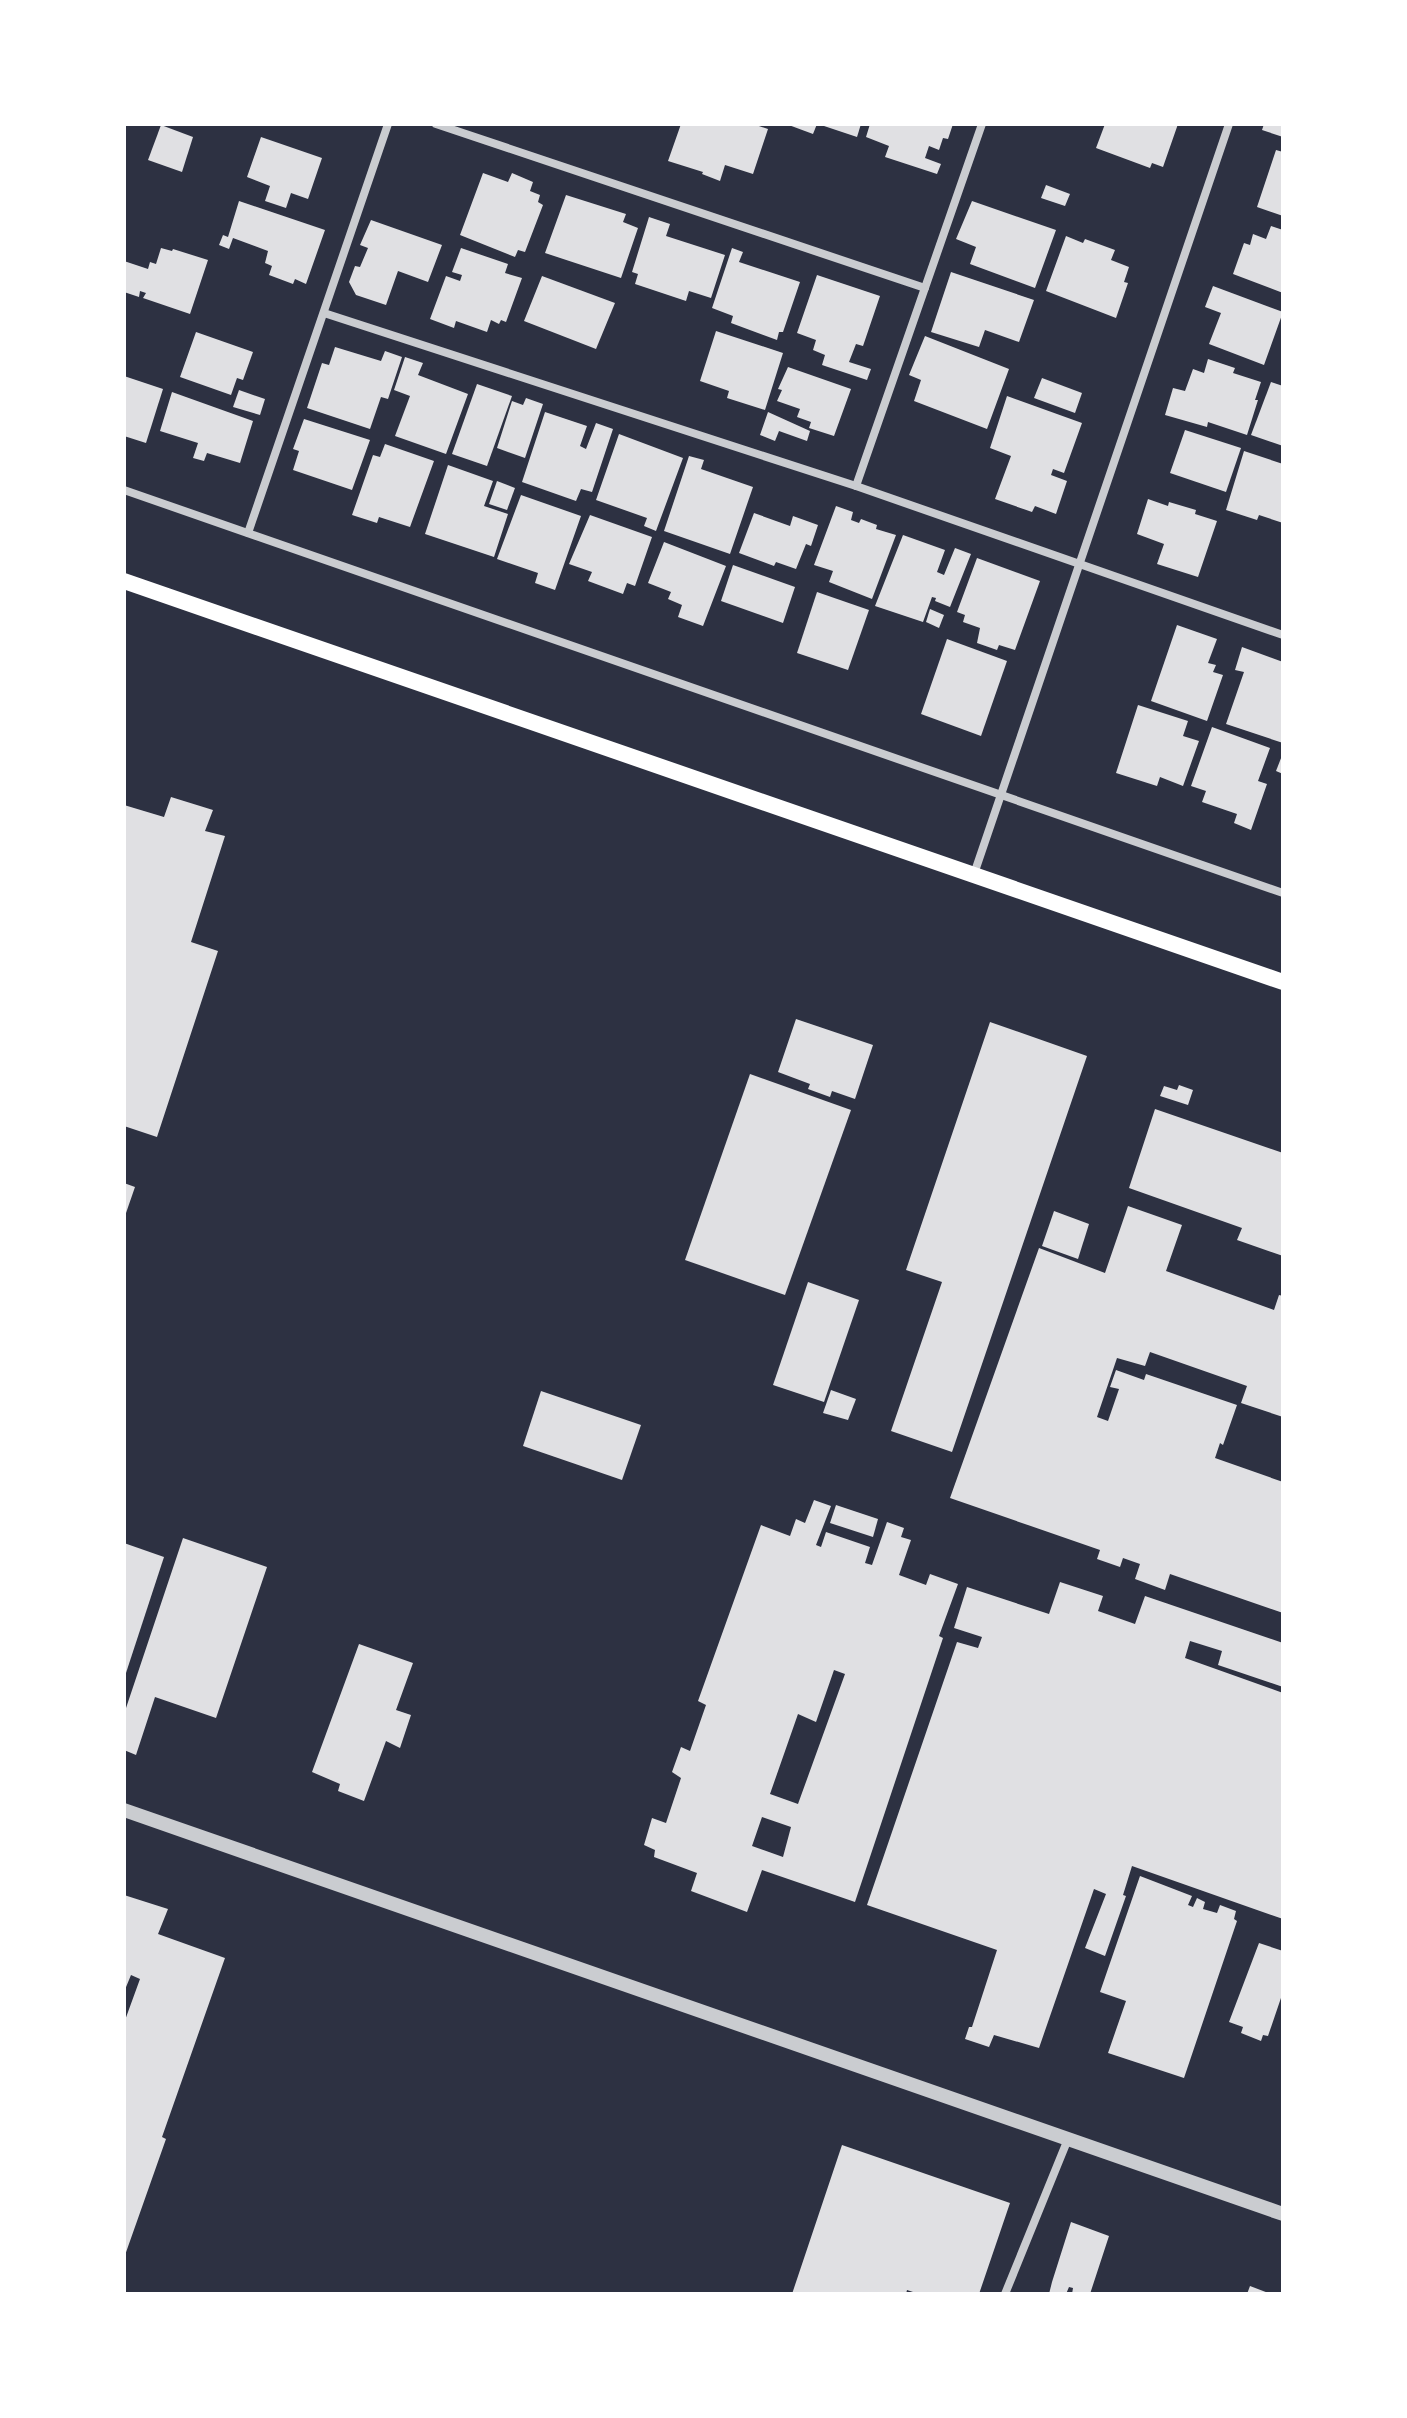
<svg xmlns="http://www.w3.org/2000/svg" width="1407" height="2418" font-family="Spectral,serif">
<style>
.building{fill:#e0e0e3;fill-rule:evenodd}
.lines{fill:none;stroke-linecap:round;stroke-linejoin:round}
.minor{stroke:#caccd0;stroke-width:8}
.tertiary{stroke:#caccd0;stroke-width:14}
.secondary{stroke:#fff;stroke-width:16}
</style>
<rect width="100%" height="100%" fill="#2d3142"/>
<g class="building">
<polygon points="681,124 753,124 768,129 753,174 725,165 720,181 702,174 703,172 668,161"/>
<polygon points="786,124 817,124 813,134"/>
<polygon points="818,124 861,124 857,137"/>
<polygon points="870,124 953,124 948,139 943,138 939,150 929,146 925,158 941,164 937,174 885,157 889,146 866,137"/>
<polygon points="1105,124 1178,124 1163,167 1152,163 1150,168 1096,148"/>
<polygon points="1264,124 1283,124 1283,137 1262,130"/>
<polygon points="161,125 193,137 182,172 148,160"/>
<polygon points="261,137 322,158 308,199 291,193 286,208 265,201 270,186 247,177"/>
<polygon points="1276,150 1283,152 1283,216 1257,207"/>
<polygon points="483,173 508,182 512,173 533,182 530,191 540,195 538,202 543,205 525,252 518,250 515,257 460,235"/>
<polygon points="1046,185 1070,194 1065,206 1041,198"/>
<polygon points="566,195 626,214 623,222 638,228 621,278 545,253"/>
<polygon points="239,201 325,230 306,284 295,279 293,284 269,275 272,266 265,263 268,251 233,238 229,249 219,245 223,235 228,237"/>
<polygon points="972,201 1056,230 1035,288 970,264 976,247 956,239"/>
<polygon points="649,217 670,224 666,236 725,255 711,298 689,291 686,301 635,284 638,274 632,272"/>
<polygon points="371,220 442,245 428,282 398,271 386,305 356,295 349,282 355,266 360,267 368,248 360,245"/>
<polygon points="1271,226 1283,230 1283,293 1233,274 1244,243 1250,245 1253,234 1266,239"/>
<polygon points="1066,236 1083,243 1085,239 1115,250 1111,260 1129,267 1124,282 1128,283 1116,318 1046,291"/>
<polygon points="161,248 172,251 173,249 208,260 190,314 143,298 146,293 140,291 139,297 124,292 124,261 148,269 150,262 156,264"/>
<polygon points="461,248 508,264 505,273 522,278 506,322 501,320 499,324 491,320 487,332 456,321 454,328 430,319 446,276 460,281 462,275 452,272"/>
<polygon points="732,248 743,252 739,262 800,282 783,332 779,332 777,340 731,323 733,316 712,308"/>
<polygon points="951,272 1034,300 1019,342 985,330 979,347 931,332"/>
<polygon points="817,275 880,296 863,346 856,344 849,362 871,369 867,380 822,365 825,355 813,350 816,340 797,333"/>
<polygon points="542,276 615,303 596,349 524,321"/>
<polygon points="1213,286 1283,312 1264,365 1209,344 1221,313 1205,307"/>
<polygon points="716,331 783,353 765,410 727,398 729,391 700,381"/>
<polygon points="196,332 253,352 243,380 237,378 231,395 180,377"/>
<polygon points="925,336 1009,369 987,429 914,401 921,380 909,375"/>
<polygon points="335,347 381,361 385,351 402,357 388,399 381,397 370,429 307,408 322,363 329,365"/>
<polygon points="405,357 423,363 418,375 468,394 446,454 395,436 410,396 394,390"/>
<polygon points="1208,359 1235,368 1233,373 1261,382 1255,400 1258,400 1247,435 1208,422 1207,427 1165,415 1173,388 1185,391 1193,369 1204,373"/>
<polygon points="788,367 851,389 834,436 809,428 811,422 797,417 800,409 777,401 782,390 778,389"/>
<polygon points="124,376 163,389 146,443 124,436"/>
<polygon points="1042,378 1082,393 1075,413 1034,398"/>
<polygon points="1271,382 1283,386 1283,446 1251,435"/>
<polygon points="477,384 512,396 487,466 452,454"/>
<polygon points="239,390 265,399 260,415 233,407"/>
<polygon points="172,392 253,421 240,463 207,453 204,461 193,458 198,443 160,431"/>
<polygon points="1007,396 1082,423 1064,473 1053,469 1051,475 1067,481 1056,514 1035,506 1032,512 995,499 1011,456 990,448"/>
<polygon points="526,398 543,404 525,458 497,448 512,401 523,405"/>
<polygon points="545,412 587,426 580,446 586,449 596,423 613,429 592,492 581,489 576,501 522,482"/>
<polygon points="768,412 810,431 807,441 779,431 775,441 760,435"/>
<polygon points="304,419 370,440 352,490 293,470 299,451 293,449"/>
<polygon points="1185,430 1241,448 1226,492 1170,473"/>
<polygon points="619,434 683,458 656,531 644,526 647,518 596,500"/>
<polygon points="385,444 434,461 410,527 379,517 377,523 352,515 373,455 380,457"/>
<polygon points="1244,451 1283,464 1283,523 1259,515 1257,520 1226,510"/>
<polygon points="689,456 704,460 701,469 753,487 730,554 664,531"/>
<polygon points="448,465 493,481 484,506 508,514 494,557 425,534"/>
<polygon points="497,481 515,488 507,510 489,504"/>
<polygon points="521,495 581,516 555,590 535,583 538,573 497,559"/>
<polygon points="1148,499 1168,506 1169,502 1196,510 1195,514 1217,521 1198,577 1157,564 1164,544 1137,534"/>
<polygon points="836,506 853,512 851,520 859,523 861,519 877,525 876,529 896,535 872,599 829,582 833,571 814,565"/>
<polygon points="754,513 790,526 793,516 818,525 811,546 806,544 796,569 776,562 774,566 739,553"/>
<polygon points="590,515 652,537 635,586 627,583 623,594 588,581 592,572 569,564"/>
<polygon points="903,535 945,550 937,572 944,575 955,548 971,554 950,607 935,601 936,598 932,597 923,622 875,606"/>
<polygon points="664,542 726,566 703,626 678,617 682,605 668,599 671,592 648,583"/>
<polygon points="977,558 1040,581 1015,650 999,645 997,650 977,643 980,628 963,622 965,615 957,612"/>
<polygon points="733,565 795,587 783,623 721,601"/>
<polygon points="817,592 869,610 848,670 797,653"/>
<polygon points="930,609 944,615 939,628 926,622"/>
<polygon points="1177,625 1217,639 1208,663 1216,665 1213,672 1223,675 1207,721 1151,701"/>
<polygon points="947,639 1007,661 981,736 921,714"/>
<polygon points="1242,647 1283,662 1283,743 1226,724 1244,672 1235,670"/>
<polygon points="1138,705 1188,721 1183,736 1199,741 1183,786 1160,777 1157,786 1116,773"/>
<polygon points="1212,727 1270,748 1258,781 1267,784 1251,830 1234,823 1237,814 1202,802 1206,791 1191,786"/>
<polygon points="1283,753 1283,774 1276,771"/>
<polygon points="171,797 213,810 205,831 225,836 191,942 218,951 157,1137 124,1126 124,805 164,817"/>
<polygon points="796,1019 873,1045 855,1099 832,1091 830,1097 808,1089 810,1084 778,1072"/>
<polygon points="990,1022 1087,1056 952,1452 891,1431 942,1282 906,1270"/>
<polygon points="750,1074 851,1110 785,1295 685,1260"/>
<polygon points="1179,1085 1193,1090 1188,1105 1160,1096 1164,1086 1177,1090"/>
<polygon points="1155,1109 1283,1153 1283,1256 1237,1240 1242,1228 1129,1188"/>
<polygon points="124,1183 135,1187 126,1213 124,1212"/>
<polygon points="1128,1206 1182,1225 1166,1271 1274,1310 1279,1295 1283,1296 1283,1417 1241,1403 1247,1386 1150,1352 1145,1366 1117,1358 1097,1417 1108,1421 1119,1389 1110,1387 1116,1370 1144,1380 1146,1374 1237,1405 1223,1445 1220,1443 1215,1458 1283,1482 1283,1613 1170,1574 1165,1590 1135,1579 1140,1564 1123,1558 1120,1567 1097,1559 1100,1550 950,1498 1039,1248 1105,1273"/>
<polygon points="1054,1211 1089,1224 1078,1259 1042,1246"/>
<polygon points="808,1282 859,1300 824,1402 773,1385"/>
<polygon points="831,1390 856,1399 848,1420 823,1413"/>
<polygon points="541,1391 641,1425 622,1480 523,1446"/>
<path d="M814,1500L831,1506L816,1545L821,1547L826,1532L870,1547L865,1563L872,1565L887,1522L904,1528L901,1537L911,1540L899,1575L926,1585L930,1574L958,1584L939,1636L943,1638L855,1902L762,1870L747,1912L691,1891L697,1873L654,1857L655,1850L644,1845L652,1818L666,1823L681,1778L672,1772L681,1747L690,1751L706,1705L698,1701L761,1525L790,1536L796,1519L805,1523ZM834,1670L845,1674L798,1804L770,1794L798,1714L816,1722ZM762,1817L791,1827L783,1857L752,1846Z"/>
<polygon points="836,1505 878,1519 873,1537 830,1523"/>
<polygon points="183,1538 267,1567 216,1718 155,1697 136,1755 124,1750 124,1714"/>
<polygon points="124,1543 164,1557 125,1676 124,1675"/>
<polygon points="1060,1582 1103,1596 1098,1611 1135,1624 1145,1596 1283,1643 1283,1687 1218,1665 1222,1651 1190,1641 1185,1658 1283,1693 1283,1919 1132,1866 1123,1895 1126,1896 1105,1956 1085,1948 1106,1894 1094,1889 1039,2048 994,2035 989,2047 965,2039 969,2027 972,2027 997,1950 867,1905 957,1642 978,1648 982,1637 954,1628 967,1587 1049,1614"/>
<polygon points="359,1644 413,1663 396,1710 411,1715 400,1748 386,1741 364,1801 338,1791 340,1784 312,1772"/>
<polygon points="1140,1876 1192,1896 1188,1905 1193,1907 1197,1898 1205,1902 1203,1909 1217,1913 1220,1905 1236,1911 1234,1919 1237,1921 1184,2078 1108,2053 1126,2001 1100,1992"/>
<polygon points="124,1895 168,1909 158,1934 225,1958 162,2137 166,2139 124,2258 124,2023 140,1979 131,1975 124,1992"/>
<polygon points="1259,1943 1283,1951 1283,1992 1268,2036 1263,2035 1261,2041 1241,2033 1243,2027 1229,2022"/>
<polygon points="842,2145 1010,2203 979,2294 919,2294 907,2290 906,2294 792,2294"/>
<polygon points="1071,2222 1109,2236 1090,2294 1072,2294 1073,2288 1069,2287 1066,2294 1049,2294 1052,2282 1065,2286 1052,2282"/>
<polygon points="1250,2286 1271,2294 1247,2294"/>
</g>
<g class="lines">
<g class="minor">
<polyline points="436,124 925,288"/>
<polyline points="324,313 856,486 1283,635"/>
<polyline points="856,486 982,124"/>
<polyline points="124,490 1283,893"/>
<polyline points="248,533 388,124"/>
<polyline points="974,874 1229,124"/>
<polyline points="1005,2294 1068,2139"/>
</g>
<polyline class="tertiary" points="124,1810 1283,2214"/>
<polyline class="secondary" points="124,581 1283,982"/>
</g>
<rect width="1407" height="2418" fill="none" stroke="#ffffff" stroke-width="252"/>
</svg>
